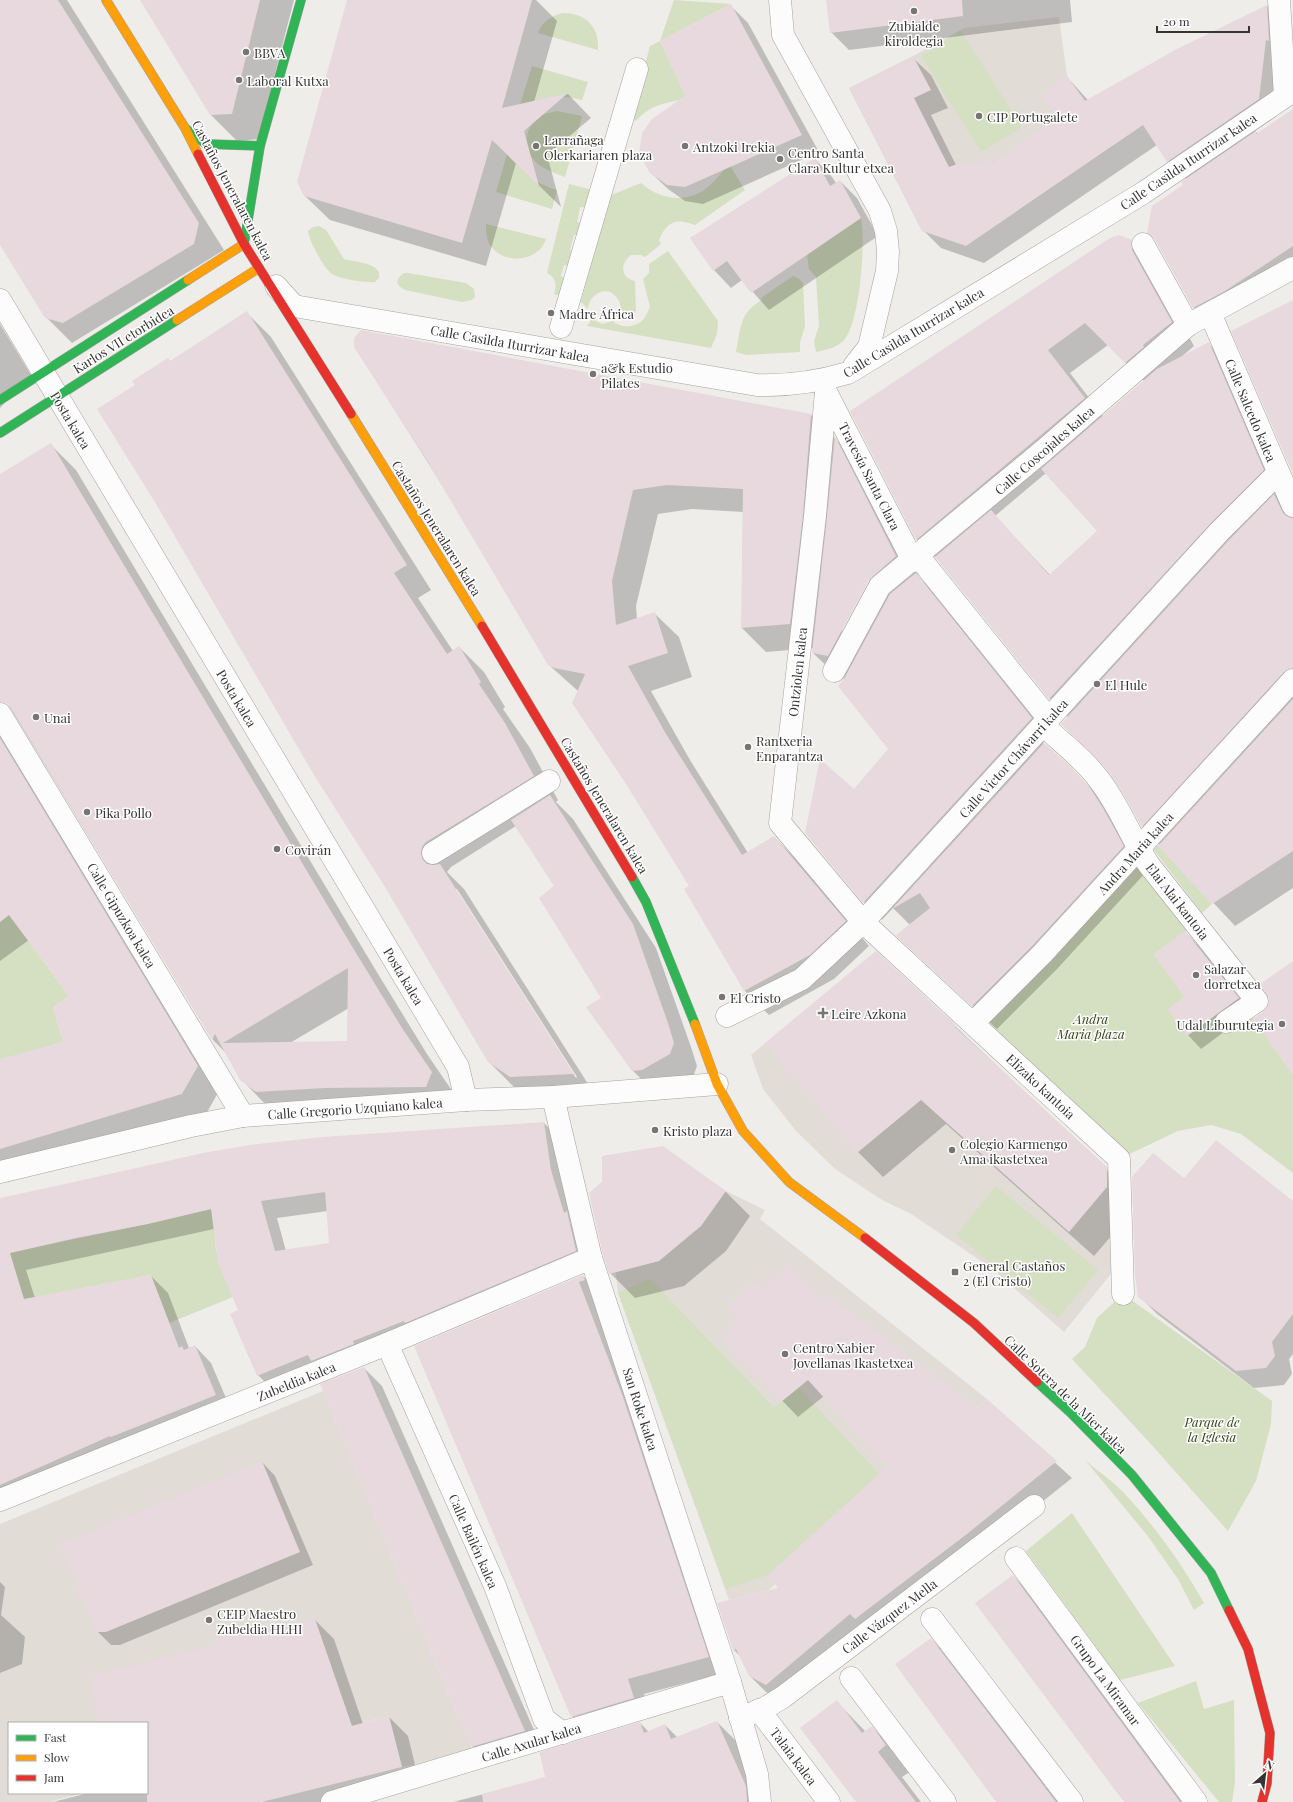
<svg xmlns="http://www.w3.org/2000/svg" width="1293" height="1802" font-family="'Playfair Display',serif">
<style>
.built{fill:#e1ddd6}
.green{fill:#d5dfc1}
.shadow{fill:#0003;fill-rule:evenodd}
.building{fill:#e7d9dd;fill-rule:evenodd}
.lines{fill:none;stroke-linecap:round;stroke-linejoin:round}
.street-casing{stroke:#a4a3a0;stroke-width:23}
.fast-casing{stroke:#a4a3a0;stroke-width:10}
.slow-casing{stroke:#a4a3a0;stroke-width:10}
.jam-casing{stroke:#a4a3a0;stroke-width:10}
.street{stroke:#fdfcfc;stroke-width:22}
.fast{stroke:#30b455;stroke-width:9}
.slow{stroke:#ff9f0a;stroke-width:9}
.jam{stroke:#e5322d;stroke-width:9}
.poi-dot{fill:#767573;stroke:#fff;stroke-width:1.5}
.labels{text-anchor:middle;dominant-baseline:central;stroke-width:3;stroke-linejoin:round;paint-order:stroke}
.poi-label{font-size:13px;fill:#353433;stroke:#fff;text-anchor:start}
.street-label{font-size:13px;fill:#353433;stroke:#fff}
.park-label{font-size:13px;font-style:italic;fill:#364417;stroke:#fff}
</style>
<rect width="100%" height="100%" fill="#efedea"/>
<g class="built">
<polygon points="1059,17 1067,76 1114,145 966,246 922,231 849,88 913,56 964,28"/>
<polygon points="874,953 1116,1176 1115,1269 1064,1332 990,1267 911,1214 882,1200 835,1169 796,1131 763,1089 751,1055"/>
<polygon points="726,1191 765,1210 760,1219 987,1399 830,1533 769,1590 729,1600 618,1293 616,1272 659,1261 701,1226"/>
<polygon points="323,1391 473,1752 402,1767 389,1716 147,1777 147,1723 9,1723 9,1793 84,1793 49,1802 0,1802 0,1524"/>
</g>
<g class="green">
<path d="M674,0L731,4L660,41L672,67L692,98C671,102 651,103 636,121L631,117L650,46L660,41Z"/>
<path d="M562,13C586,13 599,26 598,50L538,33C541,22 552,16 562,13Z"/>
<polygon points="961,31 1022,127 981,152 921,56"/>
<path d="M532,66L588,82L582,100C554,92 543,101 518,111Z"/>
<path d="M557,111L582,116L565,177C557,174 549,171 542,167C522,154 521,128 542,115C546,113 553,112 557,111Z"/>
<path d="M509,147C521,170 531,182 557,190L552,209L496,192Z"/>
<path d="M729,164L745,190L695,225C676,218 667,221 659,240L661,244L645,257L641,255H631C620,263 620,278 635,281L636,311L631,314L623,312C620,308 621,302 617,298C607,284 589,294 588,309L581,302L609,196L641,183C660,200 688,204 708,187C716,180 723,171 729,164Z"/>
<path d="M569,184L593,190L588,208L580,207L577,222L583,223L580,236L574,235L570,250L574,252L570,267L564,265L561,276L566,278L561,296L554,294C557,285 556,278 547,273Z"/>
<path d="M861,218C866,240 860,328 842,342C836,348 825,350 816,352L814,341L819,326L816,277L809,269L807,255Z"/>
<path d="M486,224L546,239C538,263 503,265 490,245C486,238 486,231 486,224Z"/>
<path d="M319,226L326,230L344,259C355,262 372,262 379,272V278L375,282C365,283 340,279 332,274C324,268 309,241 308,231L313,227Z"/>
<path d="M668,251L718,321L717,334L711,348L587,326L592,319L602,324L613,321C620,329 635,327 642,321C646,317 648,311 650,307L643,279L649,273V264Z"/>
<polygon points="404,273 408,273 466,283 474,289 475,297 472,300 462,302 405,290 399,286 397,282 399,277"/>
<path d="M793,276L798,278L803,283L805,327L800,342V352L746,355L736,352C741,328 739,313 762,300L761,298Z"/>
<polygon points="1155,842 1212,904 1202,913 1151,846"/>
<polygon points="1136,867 1189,929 1154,954 1185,997 1168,1009 1181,1028 1209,1020 1239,998 1293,1075 1293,1173 1241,1134 1211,1125 1178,1131 1119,1159 978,1028"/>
<polygon points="9,915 69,996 53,1007 63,1042 0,1060 0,922"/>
<polygon points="996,1186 1098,1270 1058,1318 956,1235"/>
<path d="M212,1209L216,1250L233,1297L169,1323L151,1275L0,1304V1281L10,1253C77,1238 145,1225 212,1209Z"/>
<polygon points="650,1279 774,1408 799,1388 879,1474 768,1575 726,1589 618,1293"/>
<polygon points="1123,1294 1272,1401 1271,1424 1256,1481 1228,1531 1150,1443 1072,1359 1085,1347 1097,1318"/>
<path d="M1085,1460C1097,1471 1112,1480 1123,1492C1154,1525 1182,1564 1204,1603L1194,1610L1178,1579L1147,1535Z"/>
<polygon points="1072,1513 1175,1666 1120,1680 1026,1551"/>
<polygon points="1196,1681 1204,1709 1234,1700 1235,1783 1232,1802 1219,1802 1138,1703"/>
</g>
<g class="shadow">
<polygon points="0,0 67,0 224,250 72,343 46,317 0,243"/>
<polygon points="142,0 294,0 258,139 237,141 210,114"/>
<polygon points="348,0 536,0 557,21 534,102 568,94 591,118 547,155 561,207 516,163 486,266 330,220 305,196"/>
<polygon points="827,0 1070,0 1072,22 849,50 831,32"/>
<polygon points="731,6 748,23 819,152 703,204 685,201 668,189 650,172"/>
<polygon points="1267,6 1284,23 1283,56 1277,116 1255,131 1258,134 1293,110 1293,275 1242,308 1211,325 1194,308 1184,185 1187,180 1168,161 1157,145 984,263 941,248 923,230 850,89 913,58 931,75 948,108 931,115 956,165 978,167 989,158 995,164 1058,118 1067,77 1088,100"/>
<polygon points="815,159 832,177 836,183 840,181 857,198 878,236 769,310 742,280 731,288 714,270"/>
<path d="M1131,241L1154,264L1155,274L1194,346L1179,359L1209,344L1231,366L1285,492L1278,499L1293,514V888L1235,926L1142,826L1125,794L1068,717L1050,699L940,562L917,539L851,412ZM1108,345L1144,381L1103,416L1070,373ZM1046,473L1099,531L1050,575L995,516Z"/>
<path d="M246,312L271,337L431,590L418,598L453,651L459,647L484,672L505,707L503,709L530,748L558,800L556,802L573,819L656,948L691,1047L697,1066L693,1077L656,1093L632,1070L555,886L516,826L451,867L447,872L464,889L597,1098L535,1101L514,1087L489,1062L136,386L168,359L171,362ZM455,889H457L577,1077L576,1078Z"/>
<polygon points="0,324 31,375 0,408"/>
<path d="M362,331L811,415L859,462L919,577L933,592L1049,736L1043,743L1096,793L1147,871L1057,969L997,1029L897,936L910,925L893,908L882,920L864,902L806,833L854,791L889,749L845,679L838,677L813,653V648L766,652L742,628L743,512L692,509L658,514L636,606L637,619L654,613L679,637L692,677L651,691L690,760L748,853L774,837L798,861L869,946L834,979L769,1015L745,991L686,890L691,887L578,691L549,665L476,539L355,347ZM871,575L872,576L842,632V627Z"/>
<path d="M51,445L76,470L378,974L427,1054L457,1098L451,1112L350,1113L266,1105L241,1079L227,1054L213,1040L0,691V476ZM349,1008L348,1042L290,1043Z"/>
<polygon points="0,731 220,1089 205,1116 0,1178 0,1061 64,1043 71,997 29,940 0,961"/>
<polygon points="1185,932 1199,946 1251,1012 1201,1049 1188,1035"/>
<polygon points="955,1026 1131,1193 1132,1212 1094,1256 946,1124 883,1177 858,1152 767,1043"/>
<path d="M544,1123L561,1140L593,1267L275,1392L258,1375L214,1229L26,1270L35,1298L151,1276L168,1293L189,1348L195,1346L211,1363L232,1412L0,1510V1199ZM328,1211L330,1244L286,1251L277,1218Z"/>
<polygon points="1184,1180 1293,1202 1293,1354 1289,1359 1292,1374 1284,1385 1254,1388 1157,1314 1139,1296"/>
<polygon points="725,1191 750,1216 726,1251 684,1286 635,1298 610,1273"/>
<polygon points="583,1276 599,1292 724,1673 644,1694 649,1714 588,1732 572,1716 416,1347"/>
<polygon points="764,1291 823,1301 977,1409 987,1401 1072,1478 983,1549 782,1700 766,1692 750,1676 741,1657 734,1650 780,1589 888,1467 824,1396 798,1417 722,1338"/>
<polygon points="364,1368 382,1386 542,1748 490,1764 472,1746"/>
<polygon points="262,1462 275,1476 313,1565 120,1645 111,1645 97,1631"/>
<polygon points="1013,1576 1038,1601 1186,1802 1125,1802"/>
<polygon points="0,1582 5,1587 1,1615 25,1637 22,1664 0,1673"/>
<polygon points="315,1620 334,1639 363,1724 389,1717 408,1736 420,1785 354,1802 53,1802 88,1793 147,1793 147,1723 100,1723"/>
<polygon points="931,1639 956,1664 1061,1802 998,1802"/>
<polygon points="837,1702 866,1732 872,1727 897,1752 911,1771 902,1777 921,1802 857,1802"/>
<polygon points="717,1722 736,1741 762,1802 453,1802 546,1778 540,1753 640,1723 649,1732 665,1725 678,1738"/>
</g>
<g class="building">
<polygon points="0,0 58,0 199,223 194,244 63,323 45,318 0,245"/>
<polygon points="140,0 260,0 232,114 210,115"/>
<polygon points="347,0 532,0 502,108 568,93 524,131 539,186 492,140 462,243 304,196 297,182"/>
<polygon points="826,0 962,0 963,16 830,33"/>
<polygon points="731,4 802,135 685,187 667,185 650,173 639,154 642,133 652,119 685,96 660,41"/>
<polygon points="1267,5 1269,41 1266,40 1259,99 1167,162 1143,125 966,246 922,231 849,88 913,56 931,90 914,98 949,167 965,161 978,166 989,157 994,163 1056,117 1041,94 1067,76 1085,101 1175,50"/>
<polygon points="1293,109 1293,246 1225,291 1193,308 1154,238 1147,233 1152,206 1183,185 1181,182 1256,131 1256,134"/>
<polygon points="815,158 830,186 840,180 861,218 751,293 727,261 713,271 690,238"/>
<polygon points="1119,235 1132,240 1132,250 1172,322 1143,345 1144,347 1125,363 1085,323 1048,350 1085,398 916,540 850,411 1110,238"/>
<polygon points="1293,300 1293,474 1231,331"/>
<polygon points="247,311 407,565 394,573 447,654 459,646 481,682 479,684 505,723 534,776 426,842 422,847 421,854 423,860 427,864 434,865 440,864 574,1074 510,1077 488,1062 385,887 314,775 156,504 97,409 135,385 132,381 168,358 170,361"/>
<polygon points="361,330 811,414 803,515 790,624 741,628 743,489 667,485 633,490 612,581 616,625 655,612 668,653 628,666 666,734 742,855 774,836 846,921 810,955 744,991 684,889 689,886 626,784 572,703 585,674 554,668 548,665 426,459 354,347 354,338"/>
<polygon points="1209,342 1264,470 1210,524 1049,699 935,557 991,510 1049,575 1097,531 1041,469 1157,369"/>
<polygon points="835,436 896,556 869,580 828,656 812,653 827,517"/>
<path d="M51,443L353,948L402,1028L432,1072L426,1087L325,1088L256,1092L240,1080L215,1034L212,1040L11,708L6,703L0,702V474ZM348,968L347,1041L223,1043Z"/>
<polygon points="1274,494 1282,511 1286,516 1293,518 1293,668 1284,672 1142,827 1124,795 1104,766 1061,724 1228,541"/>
<polygon points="916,573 1032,718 863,903 805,833 820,759 854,789 888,749 838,686 845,677 890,594"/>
<polygon points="1293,699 1293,851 1212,904 1158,846"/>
<polygon points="0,738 198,1066 182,1094 0,1149 0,1059 63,1042 53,1007 69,996 9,915 0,922"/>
<polygon points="1044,743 1072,768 1090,788 1103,808 1124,846 1033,945 972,1006 896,935 930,908 920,893 892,909"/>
<polygon points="550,795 633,924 668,1023 674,1043 670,1054 642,1070 632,1071 586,1007 601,998 539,898 554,886 511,820"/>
<polygon points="1185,931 1239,998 1187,1036 1168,1009 1185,997 1154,954"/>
<polygon points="876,951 956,1025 955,1027 1107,1167 1107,1187 1069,1232 921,1100 857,1153 765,1043"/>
<polygon points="1293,961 1293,1075 1253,1019 1264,1011 1268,1006 1269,999 1260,984"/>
<path d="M544,1122L551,1170L564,1213L567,1211L576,1251L405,1323L404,1321L353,1341L354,1344L311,1361L308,1355L257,1376L230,1314L238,1310L218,1263L211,1209L148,1224L76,1238L10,1253L24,1299L151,1275L179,1348L182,1346L184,1350L195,1345L216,1395L111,1437L110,1436L0,1485V1198L65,1184L203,1153L250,1145L322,1137ZM325,1192L329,1243L275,1251L261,1201Z"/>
<polygon points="1216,1140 1293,1201 1293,1314 1272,1342 1275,1356 1266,1368 1236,1371 1138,1297 1135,1275 1132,1177 1153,1153 1184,1178"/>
<polygon points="663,1146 726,1191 701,1226 659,1261 609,1274 603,1255 589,1193 602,1182 602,1156"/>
<polygon points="788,1263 822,1300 827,1295 977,1408 987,1399 1057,1461 967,1534 855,1619 850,1614 766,1685 749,1676 736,1649 733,1650 717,1603 778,1588 768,1575 887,1467 808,1380 781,1402 721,1338 739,1318 728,1307 754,1281 764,1290"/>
<polygon points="583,1275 585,1280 579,1282 623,1397 709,1657 628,1679 634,1698 571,1717 414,1346"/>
<polygon points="364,1367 525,1731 471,1747 320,1384"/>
<polygon points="262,1461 300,1552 106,1632 96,1632 60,1544"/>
<polygon points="1013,1575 1180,1802 1124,1802 975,1603"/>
<polygon points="315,1619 352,1726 389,1716 402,1767 262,1802 147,1802 147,1723 98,1723 91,1676 217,1645 215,1638"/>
<polygon points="931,1638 1056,1802 996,1802 895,1664"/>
<polygon points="837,1700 862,1733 872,1726 886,1745 878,1752 916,1802 856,1802 800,1728"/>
<polygon points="717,1721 746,1786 747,1802 483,1802 482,1794 545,1777 540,1752 640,1722 644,1733 665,1724 671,1739"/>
</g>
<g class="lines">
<defs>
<g id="street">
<polyline points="780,0 783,35 880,211 886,231 888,251 887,271 869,347 854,366"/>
<polyline points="1279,0 1285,96"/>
<polyline points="1143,244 1188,325"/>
<path d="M276,286L294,306L757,385C789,386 817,382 848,373L1143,193L1293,91"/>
<polyline points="0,300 458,1067 466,1100"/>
<polyline points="1210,313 1293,506"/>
<polyline points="561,327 637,69"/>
<polyline points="826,392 815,516 780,823 863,922 1119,1159 1123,1294"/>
<polyline points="826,392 913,561"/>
<polyline points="918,556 1049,719"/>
<polyline points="834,671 880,586 1044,450 1188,325 1293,268"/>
<polyline points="0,714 243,1116"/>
<path d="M1043,725C1062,743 1085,760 1100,781C1120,807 1131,838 1149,865L1257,1001L1226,1022"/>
<polyline points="433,853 549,781"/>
<polyline points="727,1016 802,979 863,922 1219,532 1278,473"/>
<polyline points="973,1023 1042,954 1293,680"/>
<polyline points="553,1097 591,1258 730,1682 757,1774 760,1802"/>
<polyline points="0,1172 191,1126 243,1116 466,1100 553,1097 717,1084"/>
<polyline points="387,1344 495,1586 544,1719 563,1733"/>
<polyline points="0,1500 387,1344 591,1258"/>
<polyline points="1016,1558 1196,1802"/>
<polyline points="932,1619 1072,1802"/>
<polyline points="851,1678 945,1802"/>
<polyline points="759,1710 829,1802"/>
<polyline points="740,1718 765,1708 783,1697 1034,1506"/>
<polyline points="332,1802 730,1682"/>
</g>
<g id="fast">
<polyline points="186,129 206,144 260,146"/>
<polyline points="244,244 260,146 301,0"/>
<polyline points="0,400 188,280"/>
<polyline points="0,433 177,320"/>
<polyline points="632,877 646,902 695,1024"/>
<polyline points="1037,1382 1071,1413 1132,1475 1211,1573 1229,1610"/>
</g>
<g id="slow">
<polyline points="106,0 185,128 198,154"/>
<polyline points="188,280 244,244"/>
<polyline points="177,320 259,268"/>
<polyline points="351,414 482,626"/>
<polyline points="695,1024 717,1084 743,1131 789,1182 865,1238"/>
</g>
<g id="jam">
<polyline points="198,154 244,244 351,414"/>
<polyline points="482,626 632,877"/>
<polyline points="865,1238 974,1323 1037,1382"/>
<polyline points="1229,1610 1248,1649 1270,1733 1267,1783 1262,1802"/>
</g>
</defs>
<use href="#street" class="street-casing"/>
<use href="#fast" class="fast-casing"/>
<use href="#slow" class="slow-casing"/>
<use href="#jam" class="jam-casing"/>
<use href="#street" class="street"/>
<use href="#fast" class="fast"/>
<use href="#slow" class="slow"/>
<use href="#jam" class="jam"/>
</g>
<g class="poi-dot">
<circle cx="914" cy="11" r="4"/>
<circle cx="246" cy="52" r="4"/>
<circle cx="239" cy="80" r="4"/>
<circle cx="979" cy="116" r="4"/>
<circle cx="536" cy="146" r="4"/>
<circle cx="685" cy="146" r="4"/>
<circle cx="780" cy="159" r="4"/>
<circle cx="551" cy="313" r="4"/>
<circle cx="593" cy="374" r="4"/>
<circle cx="1097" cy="684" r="4"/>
<circle cx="36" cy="717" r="4"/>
<circle cx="748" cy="747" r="4"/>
<circle cx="87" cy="812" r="4"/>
<circle cx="277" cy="849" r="4"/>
<circle cx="1196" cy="975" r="4"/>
<circle cx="722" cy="997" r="4"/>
<path d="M821 1007h4v4h4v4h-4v4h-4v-4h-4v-4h4z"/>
<circle cx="1282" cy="1024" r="4"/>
<circle cx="655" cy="1130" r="4"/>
<circle cx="952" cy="1150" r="4"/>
<rect x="951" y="1268" width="8" height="8" rx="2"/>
<circle cx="785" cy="1354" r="4"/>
<circle cx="209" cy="1620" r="4"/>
</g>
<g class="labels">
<g class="poi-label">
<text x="914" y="25" text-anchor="middle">Zubialde<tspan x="914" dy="15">kiroldegia</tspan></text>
<text x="254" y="52">BBVA</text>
<text x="247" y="80">Laboral Kutxa</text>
<text x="987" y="116">CIP Portugalete</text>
<text x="544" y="139">Larrañaga<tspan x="544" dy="15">Olerkariaren plaza</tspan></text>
<text x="693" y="146">Antzoki Irekia</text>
<text x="788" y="152">Centro Santa<tspan x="788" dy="15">Clara Kultur etxea</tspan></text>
<text x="559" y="313">Madre África</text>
<text x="601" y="367">a&amp;k Estudio<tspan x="601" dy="15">Pilates</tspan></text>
<text x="1105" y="684">El Hule</text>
<text x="44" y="717">Unai</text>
<text x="756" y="740">Rantxeria<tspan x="756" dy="15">Enparantza</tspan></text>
<text x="95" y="812">Pika Pollo</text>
<text x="285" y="849">Covirán</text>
<text x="1204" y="968">Salazar<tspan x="1204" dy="15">dorretxea</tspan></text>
<text x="730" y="997">El Cristo</text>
<text x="831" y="1013">Leire Azkona</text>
<text x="1274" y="1024" text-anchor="end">Udal Liburutegia</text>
<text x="663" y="1130">Kristo plaza</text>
<text x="960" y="1143">Colegio Karmengo<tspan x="960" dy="15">Ama ikastetxea</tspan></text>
<text x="963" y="1265">General Castaños<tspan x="963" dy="15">2 (El Cristo)</tspan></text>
<text x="793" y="1347">Centro Xabier<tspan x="793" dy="15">Jovellanas Ikastetxea</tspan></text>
<text x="217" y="1613">CEIP Maestro<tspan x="217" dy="15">Zubeldia HLHI</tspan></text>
</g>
<g class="street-label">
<text transform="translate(1188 161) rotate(-34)">Calle Casilda Iturrizar kalea</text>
<text transform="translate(233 190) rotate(62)">Castaños Jeneralaren kalea</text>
<text transform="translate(913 332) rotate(-31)">Calle Casilda Iturrizar kalea</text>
<text transform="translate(123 339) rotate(-32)">Karlos VII etorbidea</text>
<text transform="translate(510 343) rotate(10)">Calle Casilda Iturrizar kalea</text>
<text transform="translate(1251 410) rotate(67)">Calle Salcedo kalea</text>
<text transform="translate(71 420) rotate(59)">Posta kalea</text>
<text transform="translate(1044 450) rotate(-41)">Calle Coscojales kalea</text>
<text transform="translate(870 476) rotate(63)">Travesía Santa Clara</text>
<text transform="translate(437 528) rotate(58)">Castaños Jeneralaren kalea</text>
<text transform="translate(797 672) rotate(-84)">Ontziolen kalea</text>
<text transform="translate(237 698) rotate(59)">Posta kalea</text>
<text transform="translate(1013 758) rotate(-48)">Calle Víctor Chávarri kalea</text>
<text transform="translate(605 805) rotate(59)">Castaños Jeneralaren kalea</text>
<text transform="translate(1135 853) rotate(-48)">Andra Maria kalea</text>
<text transform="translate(1178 901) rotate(52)">Elai Alai kantoia</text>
<text transform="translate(122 915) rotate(59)">Calle Gipuzkoa kalea</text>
<text transform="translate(404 976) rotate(59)">Posta kalea</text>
<text transform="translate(1041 1086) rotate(43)">Elizako kantoia</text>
<text transform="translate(355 1108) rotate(-4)">Calle Gregorio Uzquiano kalea</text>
<text transform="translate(296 1381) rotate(-22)">Zubeldia kalea</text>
<text transform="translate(1066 1394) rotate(44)">Calle Sotera de la Mier kalea</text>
<text transform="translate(641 1409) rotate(72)">San Roke kalea</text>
<text transform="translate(474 1541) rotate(66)">Calle Bailén kalea</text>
<text transform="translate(889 1616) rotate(-37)">Calle Vázquez Mella</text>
<text transform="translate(1106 1680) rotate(54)">Grupo La Miramar</text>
<text transform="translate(531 1742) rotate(-17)">Calle Axular kalea</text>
<text transform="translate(794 1756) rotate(53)">Talaia kalea</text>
</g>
<g class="park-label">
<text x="1091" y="1018">Andra<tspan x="1091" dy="15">Maria plaza</tspan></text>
<text x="1212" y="1421">Parque de<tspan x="1212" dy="15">la Iglesia</tspan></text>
</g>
</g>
<rect x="8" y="1722" width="140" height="72" fill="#ffffff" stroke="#aeaead"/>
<rect x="16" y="1735" width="20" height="6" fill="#30b455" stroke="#aeaead"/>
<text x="44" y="1742" font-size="12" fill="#353433">Fast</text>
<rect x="16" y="1755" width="20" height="6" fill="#ff9f0a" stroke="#aeaead"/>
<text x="44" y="1762" font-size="12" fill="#353433">Slow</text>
<rect x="16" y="1775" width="20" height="6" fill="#e5322d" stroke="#aeaead"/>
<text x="44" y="1782" font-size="12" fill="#353433">Jam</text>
<g transform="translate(1265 1774) rotate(28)" stroke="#ffffff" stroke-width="3" paint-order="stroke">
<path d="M0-3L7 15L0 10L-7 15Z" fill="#353433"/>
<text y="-6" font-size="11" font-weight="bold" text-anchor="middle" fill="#353433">N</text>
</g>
<path d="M1157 26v6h92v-6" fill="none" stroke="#353433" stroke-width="2"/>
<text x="1163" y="26" font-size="12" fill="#353433" stroke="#ffffff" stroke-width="3" paint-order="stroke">20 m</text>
</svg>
